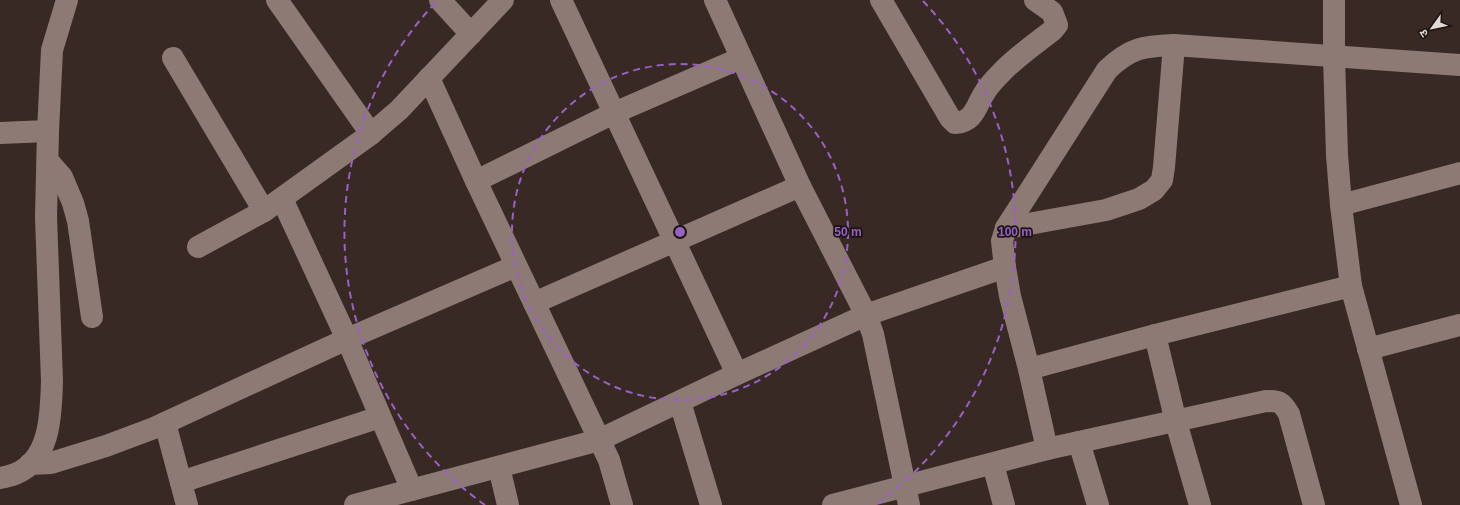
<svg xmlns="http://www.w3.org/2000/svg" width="1460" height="505" font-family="Arial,'Noto Sans Devanagari',sans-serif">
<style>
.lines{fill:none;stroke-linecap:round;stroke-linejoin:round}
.minor{stroke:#8e7a75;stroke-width:22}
.ring{fill:none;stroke:#9a60c6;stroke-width:2;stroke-dasharray:7 5}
.centre{fill:#9a60c6;stroke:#1b1412;stroke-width:2}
.ring-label{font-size:12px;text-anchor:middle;font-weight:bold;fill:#9a60c6;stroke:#1b1412;stroke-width:3.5;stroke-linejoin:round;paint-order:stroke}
</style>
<rect width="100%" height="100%" fill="#392925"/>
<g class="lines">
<g class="minor">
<polyline points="277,0 371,134"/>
<polyline points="440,0 471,34"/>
<polyline points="561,0 737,374"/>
<polyline points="715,0 800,186 866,315 873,334 909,505"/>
<path d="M881,0L950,118L955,123C975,122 976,105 985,92C989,85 995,79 1001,73C1016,57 1035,44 1053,30L1057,25L1052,12L1035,0"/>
<polyline points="1334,0 1334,57 1337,155 1341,205 1351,286 1411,505"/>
<polyline points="173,58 264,211"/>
<polyline points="429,78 476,181 609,460 622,505"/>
<polyline points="0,133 48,131 52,50 67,0"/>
<polyline points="48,161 62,177 73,203 78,221 92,317"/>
<polyline points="476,181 614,113 741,58"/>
<polyline points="282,199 347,339 412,490"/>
<polyline points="1341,205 1460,173"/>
<polyline points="1006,228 1106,210 1139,199 1154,190 1162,180 1164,167 1174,45"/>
<polyline points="198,247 264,211 371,134 399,110 503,0"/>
<polyline points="534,303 800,186"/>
<polyline points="1155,335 1176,422 1200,505"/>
<polyline points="1368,349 1460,325"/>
<polyline points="1029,369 1155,335 1351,286"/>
<polyline points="680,402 711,505"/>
<polyline points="165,423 187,505"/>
<polyline points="1079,442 1098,505"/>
<path d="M1047,449L1029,369L1010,296L1005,267L1002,241L1006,228L1107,70C1130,48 1143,46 1174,45L1460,65"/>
<polyline points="30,464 51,463 106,446 154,428 347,339 516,266"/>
<polyline points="993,464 1004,505"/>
<polyline points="499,467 508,505"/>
<path d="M0,478C5,477 10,476 15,474C51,460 51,413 52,381L46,217L48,131"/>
<polyline points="181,482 380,417"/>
<polyline points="355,505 599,440 737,374 866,315 1005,267"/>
<path d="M833,505L1047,449L1266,401C1280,401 1282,402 1289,414L1314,505"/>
</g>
</g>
<g class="ring">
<circle cx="680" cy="232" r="168"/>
<path d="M485 505A335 335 0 0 1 437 1M923 1A335 335 0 0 1 875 505"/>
</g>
<circle cx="680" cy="232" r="6" class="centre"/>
<g class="ring-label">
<text x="848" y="236">50 m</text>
<text x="1015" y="236">100 m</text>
</g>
<g transform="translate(1432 28) rotate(237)" stroke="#1b1412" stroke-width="3" paint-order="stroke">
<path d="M0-3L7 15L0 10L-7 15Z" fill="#e4d9d6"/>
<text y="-6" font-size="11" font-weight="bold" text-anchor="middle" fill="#e4d9d6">उ</text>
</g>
</svg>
